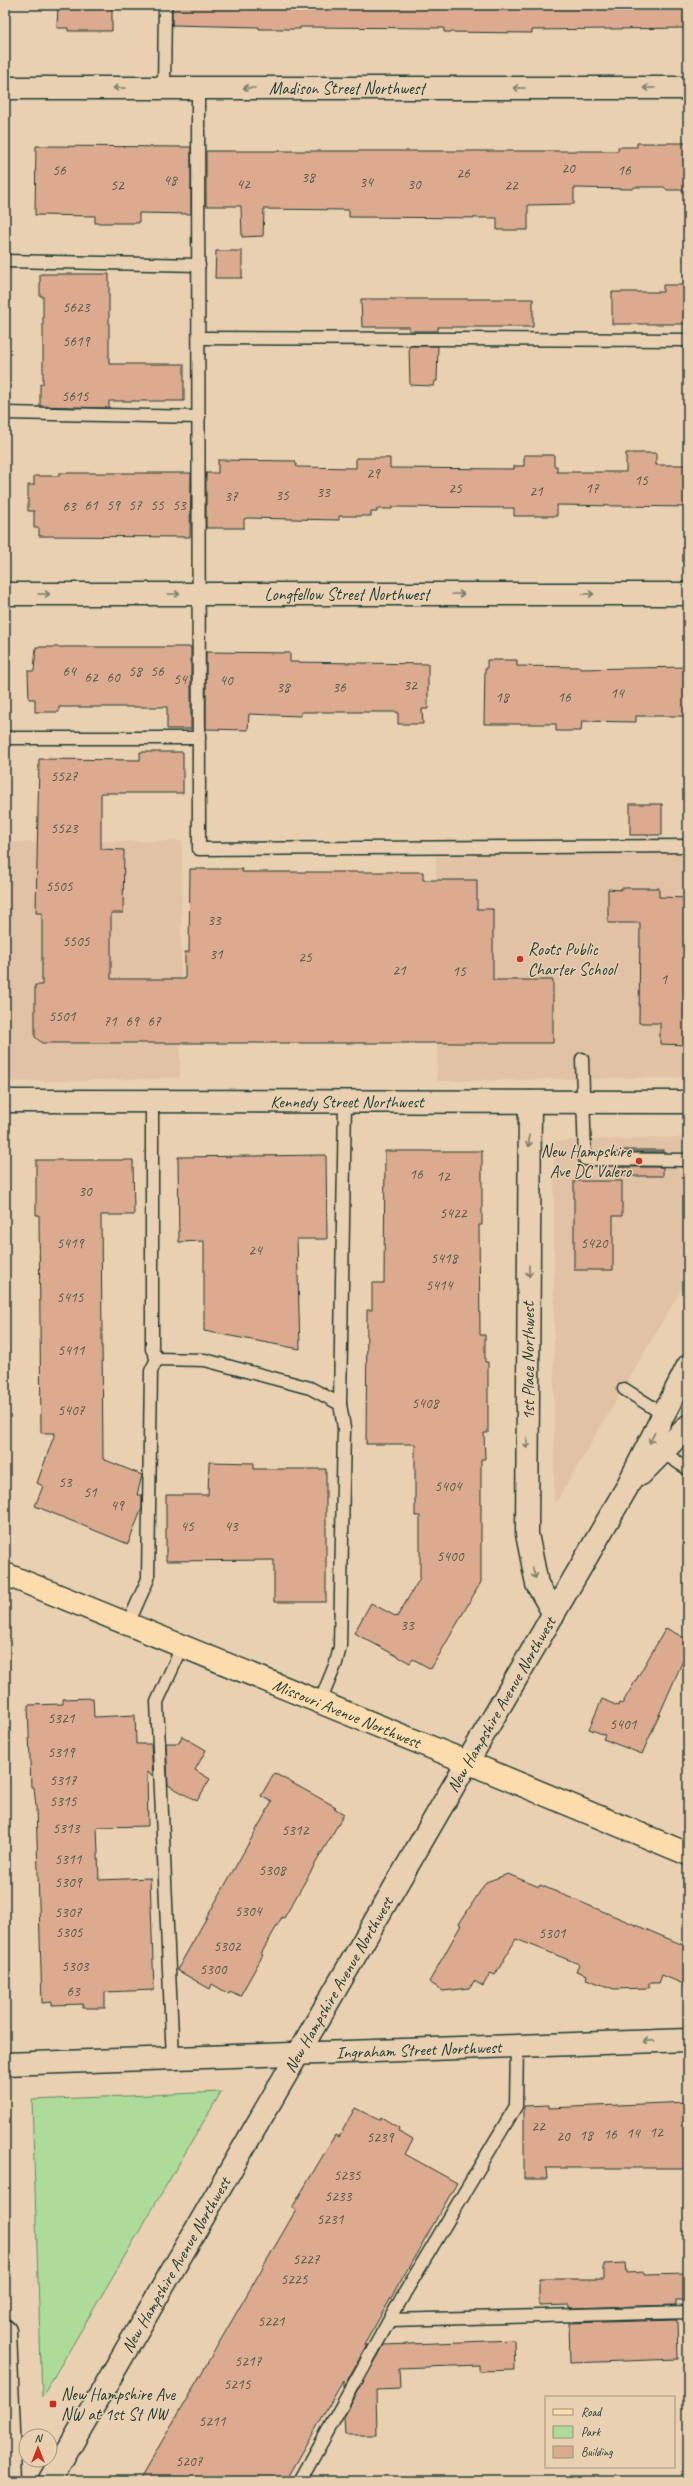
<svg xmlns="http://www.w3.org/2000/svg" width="693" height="2486" font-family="Caveat,sans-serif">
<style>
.built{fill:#e1c2a5}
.green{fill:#acdb9a;stroke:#668c67}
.building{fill:#dcaa8f;stroke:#1f3d34}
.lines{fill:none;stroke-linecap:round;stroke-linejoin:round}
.lane-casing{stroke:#1f3d34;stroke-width:15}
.street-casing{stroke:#1f3d34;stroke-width:25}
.secondary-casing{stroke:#1f3d34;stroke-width:25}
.primary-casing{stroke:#1f3d34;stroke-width:25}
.lane{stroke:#e9d0b1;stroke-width:12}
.street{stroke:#e9d0b1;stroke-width:22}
.secondary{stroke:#e9d0b1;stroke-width:22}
.primary{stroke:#fcdcac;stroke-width:22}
.oneway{stroke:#7a7f6c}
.poi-dot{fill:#c8321e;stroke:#e9d0b1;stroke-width:1.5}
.labels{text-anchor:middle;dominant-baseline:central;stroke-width:3;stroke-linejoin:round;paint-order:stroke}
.number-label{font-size:15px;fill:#4e584b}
.street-label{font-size:17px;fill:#1f3d34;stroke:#e9d0b1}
.poi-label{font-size:17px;fill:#1f3d34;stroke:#e9d0b1;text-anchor:start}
</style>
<rect width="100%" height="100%" fill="#e9d0b1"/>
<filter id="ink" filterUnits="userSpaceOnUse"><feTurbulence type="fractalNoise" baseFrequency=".025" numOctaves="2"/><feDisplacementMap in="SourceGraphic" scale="8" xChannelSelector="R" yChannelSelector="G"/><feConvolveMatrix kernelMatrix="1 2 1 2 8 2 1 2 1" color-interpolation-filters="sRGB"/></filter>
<g filter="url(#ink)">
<g class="built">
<polygon points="688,838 688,1077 437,1081 436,839"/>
<polygon points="182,841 180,1078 5,1082 5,842"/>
<polygon points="688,1137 688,1278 554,1506 554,1141"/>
</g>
<polygon class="green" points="221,2092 42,2397 32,2100"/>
<g class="building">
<polygon points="58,5 112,5 112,31 68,31 68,28 57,28"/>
<polygon points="172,5 686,5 686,28 532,30 532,33 444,32 444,28 300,27 300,29 259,29 259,27 172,25"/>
<polygon points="637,143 688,143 688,190 667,190 664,187 635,187 632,189 574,188 574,204 528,205 528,230 497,230 497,218 494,218 349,217 349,210 264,209 263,236 242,237 241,206 206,206 206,151 618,151 618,147 637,147"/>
<polygon points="36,146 191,147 191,214 139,213 139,223 95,223 95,216 35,215"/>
<polygon points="216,251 242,251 242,278 215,278"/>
<polygon points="40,274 109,274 109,364 184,364 184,401 109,401 109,408 40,406 40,384 43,384 43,296 40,296"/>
<polygon points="663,285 688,285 688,324 612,324 612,292 663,292"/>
<polygon points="361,299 533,299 533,327 438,327 438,331 409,331 409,327 362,327"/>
<polygon points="409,346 438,346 437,381 435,381 434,386 410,385"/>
<polygon points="626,453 656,453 656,465 688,465 688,507 557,505 557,516 514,516 514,508 392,507 392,509 377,509 377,512 371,512 371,516 339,516 339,520 247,518 244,519 244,528 206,528 206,473 218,473 218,460 295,461 297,467 356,468 356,458 390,458 390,468 514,469 514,466 524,466 524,455 554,455 554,466 557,466 557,472 626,472"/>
<polygon points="59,473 191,473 190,537 39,536 39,528 34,528 34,511 28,511 28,485 34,485 34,476 59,476"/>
<polygon points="36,647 191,647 191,729 167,729 167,707 59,707 59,712 35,712 35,699 29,699 28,671 34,671"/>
<polygon points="206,652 290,653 290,662 428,664 428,709 422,709 423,724 398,724 398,712 301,712 301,716 249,714 248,730 206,729"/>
<polygon points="487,660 517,660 517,666 580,667 580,669 688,667 688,716 636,716 636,722 582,721 581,731 556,731 556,724 484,724 485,669 487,669"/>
<polygon points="140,752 183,752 183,793 101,793 101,849 124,850 123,913 111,913 111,979 185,979 185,952 189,952 190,869 242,869 242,872 423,872 423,880 477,880 477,909 493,909 493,980 553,980 553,1043 42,1043 35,1037 35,985 42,985 42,913 36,913 39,759 140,760"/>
<rect x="630" y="804" width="32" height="31"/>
<polygon points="621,888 659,888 659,897 688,898 688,1045 660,1044 660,1023 639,1023 640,923 608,923 608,889 621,890"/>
<rect x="624" y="1150" width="39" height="2"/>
<polygon points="385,1151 482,1151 482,1225 479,1225 480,1335 485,1335 485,1362 488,1362 488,1433 484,1433 485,1459 481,1459 481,1582 431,1669 413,1659 410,1663 354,1633 371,1603 397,1617 420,1578 420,1516 415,1516 415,1444 366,1444 367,1310 372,1310 372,1283 384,1283"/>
<polygon points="326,1155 327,1239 297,1239 300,1349 204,1331 204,1241 179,1242 178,1157"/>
<polygon points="36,1160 133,1160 134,1215 101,1215 103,1459 142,1475 137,1495 142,1495 142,1508 128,1544 35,1506 43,1486 37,1483 55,1433 41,1433 39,1215 36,1215"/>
<rect x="624" y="1167" width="39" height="9"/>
<polygon points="574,1181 622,1181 622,1216 613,1216 613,1270 574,1270"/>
<polygon points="209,1462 254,1463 254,1469 326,1469 326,1602 274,1602 274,1560 166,1561 166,1495 208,1495"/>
<polygon points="666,1628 688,1640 688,1649 642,1754 603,1739 605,1735 589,1729 602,1699 618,1706 619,1703 622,1704"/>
<polygon points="93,1698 94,1717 135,1715 136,1744 151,1744 153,1776 147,1772 148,1826 97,1827 99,1880 150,1878 154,1990 105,1992 105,2008 83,2008 83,2004 52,2005 52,2002 42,2003 36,1807 34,1787 31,1787 28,1705 63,1704 63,1699"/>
<polygon points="182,1736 206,1750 195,1770 210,1779 197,1801 168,1785 166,1743 179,1743"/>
<polygon points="274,1773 336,1807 334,1808 344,1814 284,1918 282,1917 261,1954 263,1955 240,1996 230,1991 229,1994 212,1984 210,1989 177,1970 272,1802 261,1796"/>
<polygon points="508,1874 539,1887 540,1885 688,1947 688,1986 662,1975 659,1983 649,1983 649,1988 614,1989 586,1979 587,1975 576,1971 579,1964 516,1939 495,1975 490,1973 483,1986 474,1981 470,1988 443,1991 429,1982 461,1925 459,1924 486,1882"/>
<polygon points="688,2102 688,2168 546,2168 547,2179 524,2179 524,2106 549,2105 549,2108"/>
<polygon points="355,2108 379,2120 381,2117 399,2128 398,2131 413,2140 405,2154 457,2183 364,2345 367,2345 343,2388 343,2381 286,2481 139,2481 296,2210 292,2208 335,2135 339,2137"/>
<polygon points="625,2263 626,2273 644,2272 644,2274 688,2273 688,2300 676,2300 676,2305 569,2308 569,2305 539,2306 539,2279 604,2279 604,2264"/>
<polygon points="677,2320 678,2359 570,2363 569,2323"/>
<polygon points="514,2340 515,2370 479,2371 479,2365 399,2368 400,2389 376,2390 377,2435 345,2435 344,2417 384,2345"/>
</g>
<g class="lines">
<defs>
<g id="lane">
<polyline points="164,88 165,5"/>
<polyline points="198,88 199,849 688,846"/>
<polyline points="5,261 199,265"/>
<polyline points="199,338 688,340"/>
<polyline points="5,413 199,417"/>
<polyline points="5,738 199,738"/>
<polyline points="582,1059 585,1159 688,1160"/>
<polyline points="152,1102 152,1349 157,1359"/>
<polyline points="624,1389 663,1414"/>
<polyline points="340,1404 345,1102"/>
<polyline points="662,1452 688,1469"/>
<polyline points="128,1624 148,1579 151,1371 157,1359 205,1360 310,1388 340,1404 344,1428 340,1647 336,1663 320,1702"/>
<polyline points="173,2059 157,1702 182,1647"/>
<polyline points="390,2320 688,2312"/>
<polyline points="300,2481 404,2294 516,2106 517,2045"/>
</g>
<g id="street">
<path id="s1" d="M5,88H688"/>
<path id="s2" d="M5,594H688"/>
<polyline points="530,1102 527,1534 537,1584 554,1614"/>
<path id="s3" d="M5,2064L688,2040"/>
<polyline points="5,2331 11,2481"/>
</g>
<g id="secondary">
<path id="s4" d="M5,1101L688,1102"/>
<polyline points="641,1474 688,1426"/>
<path id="s5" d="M50,2481L626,1489L688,1366"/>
</g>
<g id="primary">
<path id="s6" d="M5,1574L467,1762L688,1854"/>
</g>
</defs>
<use href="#lane" class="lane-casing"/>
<use href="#street" class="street-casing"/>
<use href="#secondary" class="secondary-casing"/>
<use href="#primary" class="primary-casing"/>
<use href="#lane" class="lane"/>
<use href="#street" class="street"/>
<use href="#secondary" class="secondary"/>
<use href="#primary" class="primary"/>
</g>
<defs><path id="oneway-shaft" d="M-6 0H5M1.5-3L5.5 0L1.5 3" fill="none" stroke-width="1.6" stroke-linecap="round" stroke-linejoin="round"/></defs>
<g class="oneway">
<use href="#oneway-shaft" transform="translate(119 88) rotate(180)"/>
<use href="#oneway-shaft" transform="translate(249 88) rotate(180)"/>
<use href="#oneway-shaft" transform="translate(519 88) rotate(-180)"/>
<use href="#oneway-shaft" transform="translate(649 88) rotate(180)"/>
<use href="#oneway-shaft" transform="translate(44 594)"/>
<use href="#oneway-shaft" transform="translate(174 594)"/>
<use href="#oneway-shaft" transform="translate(458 594)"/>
<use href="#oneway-shaft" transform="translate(588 594)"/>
<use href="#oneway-shaft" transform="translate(529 1141) rotate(90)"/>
<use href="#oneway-shaft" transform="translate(529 1271) rotate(90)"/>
<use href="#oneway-shaft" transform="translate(652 1438) rotate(117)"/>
<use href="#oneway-shaft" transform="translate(527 1443) rotate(90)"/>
<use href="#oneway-shaft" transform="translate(534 1573) rotate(74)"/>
<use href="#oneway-shaft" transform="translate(649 2041) rotate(178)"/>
</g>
</g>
<g class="poi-dot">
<circle cx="520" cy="959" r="4"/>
<circle cx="639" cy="1161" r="4"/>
<rect x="49" y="2400" width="8" height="8" rx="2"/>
</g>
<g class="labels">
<g class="number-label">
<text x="568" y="168">20</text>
<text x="59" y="170">56</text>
<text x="624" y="170">16</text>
<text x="463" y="173">26</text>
<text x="308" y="177">38</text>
<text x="170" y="180">48</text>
<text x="366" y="182">34</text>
<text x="243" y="184">42</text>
<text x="414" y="184">30</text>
<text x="117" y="185">52</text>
<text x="511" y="185">22</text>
<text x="76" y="307">5623</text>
<text x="76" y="341">5619</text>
<text x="75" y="396">5615</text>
<text x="373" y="473">29</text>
<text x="641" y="480">15</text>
<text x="455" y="488">25</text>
<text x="592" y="488">17</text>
<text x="536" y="491">21</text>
<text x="323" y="492">33</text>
<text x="282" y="495">35</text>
<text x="231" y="496">37</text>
<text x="91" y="505">61</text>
<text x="113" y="505">59</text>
<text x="135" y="505">57</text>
<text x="157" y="505">55</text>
<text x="179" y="505">53</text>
<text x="69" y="506">63</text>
<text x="69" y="671">64</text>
<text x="135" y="671">58</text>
<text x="157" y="671">56</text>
<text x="91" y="677">62</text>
<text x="113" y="677">60</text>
<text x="180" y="679">54</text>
<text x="226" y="680">40</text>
<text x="410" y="685">32</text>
<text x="283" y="687">38</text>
<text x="339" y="687">36</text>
<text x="617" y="693">14</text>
<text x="502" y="697">18</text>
<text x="564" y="697">16</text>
<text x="64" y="776">5527</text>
<text x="64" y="828">5523</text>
<text x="59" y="886">5505</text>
<text x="214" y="920">33</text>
<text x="76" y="941">5505</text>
<text x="216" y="954">31</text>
<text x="305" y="957">25</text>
<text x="399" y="970">21</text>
<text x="459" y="971">15</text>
<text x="664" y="979">1</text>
<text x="62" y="1016">5501</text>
<text x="110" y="1021">71</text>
<text x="132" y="1021">69</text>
<text x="154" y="1021">67</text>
<text x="416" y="1174">16</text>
<text x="443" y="1176">12</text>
<text x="85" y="1191">30</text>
<text x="453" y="1213">5422</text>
<text x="70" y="1243">5419</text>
<text x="594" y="1243">5420</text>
<text x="255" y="1250">24</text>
<text x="444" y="1258">5418</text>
<text x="439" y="1285">5414</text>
<text x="70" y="1297">5415</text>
<text x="71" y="1350">5411</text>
<text x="425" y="1403">5408</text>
<text x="71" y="1410">5407</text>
<text x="65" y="1482">53</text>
<text x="448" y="1486">5404</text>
<text x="90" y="1492">51</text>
<text x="117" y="1505">49</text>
<text x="187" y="1526">45</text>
<text x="231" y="1526">43</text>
<text x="450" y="1556">5400</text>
<text x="407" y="1625">33</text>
<text x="61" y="1718">5321</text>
<text x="623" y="1724">5401</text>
<text x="61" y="1752">5319</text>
<text x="63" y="1780">5317</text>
<text x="63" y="1801">5315</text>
<text x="66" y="1828">5313</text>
<text x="295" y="1830">5312</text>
<text x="68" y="1859">5311</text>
<text x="272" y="1870">5308</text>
<text x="68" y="1882">5309</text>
<text x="248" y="1911">5304</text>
<text x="68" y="1912">5307</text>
<text x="69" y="1932">5305</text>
<text x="552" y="1933">5301</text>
<text x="227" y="1946">5302</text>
<text x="75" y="1966">5303</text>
<text x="213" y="1969">5300</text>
<text x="73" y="1991">63</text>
<text x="538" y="2126">22</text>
<text x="656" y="2132">12</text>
<text x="633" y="2133">14</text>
<text x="610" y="2134">16</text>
<text x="586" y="2135">18</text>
<text x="563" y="2136">20</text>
<text x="380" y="2137">5239</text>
<text x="347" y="2175">5235</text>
<text x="338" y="2196">5233</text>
<text x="330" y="2219">5231</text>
<text x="306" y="2259">5227</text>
<text x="294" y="2279">5225</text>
<text x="271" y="2321">5221</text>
<text x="248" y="2361">5217</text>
<text x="237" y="2384">5215</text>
<text x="212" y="2421">5211</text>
<text x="189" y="2461">5207</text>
</g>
<g class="street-label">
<text stroke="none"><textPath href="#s1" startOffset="342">Madison Street Northwest</textPath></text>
<text stroke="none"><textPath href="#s2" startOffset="342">Longfellow Street Northwest</textPath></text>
<text stroke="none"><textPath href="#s4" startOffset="342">Kennedy Street Northwest</textPath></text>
<text transform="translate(528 1361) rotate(-90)">1st Place Northwest</text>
<text stroke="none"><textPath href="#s5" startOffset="898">New Hampshire Avenue Northwest</textPath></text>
<text stroke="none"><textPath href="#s6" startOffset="369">Missouri Avenue Northwest</textPath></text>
<text stroke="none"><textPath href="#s5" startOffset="574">New Hampshire Avenue Northwest</textPath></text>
<text stroke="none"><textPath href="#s3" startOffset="414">Ingraham Street Northwest</textPath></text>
<text stroke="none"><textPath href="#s5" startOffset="250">New Hampshire Avenue Northwest</textPath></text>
</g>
<g class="poi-label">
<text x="528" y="949">Roots Public<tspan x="528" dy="20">Charter School</tspan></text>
<text x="631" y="1151" text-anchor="end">New Hampshire<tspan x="631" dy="20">Ave DC Valero</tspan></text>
<text x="61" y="2394">New Hampshire Ave<tspan x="61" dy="20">NW at 1st St NW</tspan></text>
</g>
</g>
<rect width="693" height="2486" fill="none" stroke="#e9d0b1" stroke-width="20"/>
<rect x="10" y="10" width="673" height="2466" fill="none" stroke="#1f3d34" stroke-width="1.5" filter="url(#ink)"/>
<rect x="545" y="2396" width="130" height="72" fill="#e9d0b1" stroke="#98957f"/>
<rect x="553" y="2409" width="20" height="6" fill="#fcdcac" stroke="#98957f"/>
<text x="581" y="2416" font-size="12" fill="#1f3d34">Road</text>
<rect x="553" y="2426" width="20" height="12" fill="#acdb9a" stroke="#98957f"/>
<text x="581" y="2436" font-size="12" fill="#1f3d34">Park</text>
<rect x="553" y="2446" width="20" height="12" fill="#dcaa8f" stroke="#98957f"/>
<text x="581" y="2456" font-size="12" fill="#1f3d34">Building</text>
<g transform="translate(38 2448)"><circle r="19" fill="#e9d0b1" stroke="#98957f"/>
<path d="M0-3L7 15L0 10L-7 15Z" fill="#c8321e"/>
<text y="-6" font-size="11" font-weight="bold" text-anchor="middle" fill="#1f3d34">N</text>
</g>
</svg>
